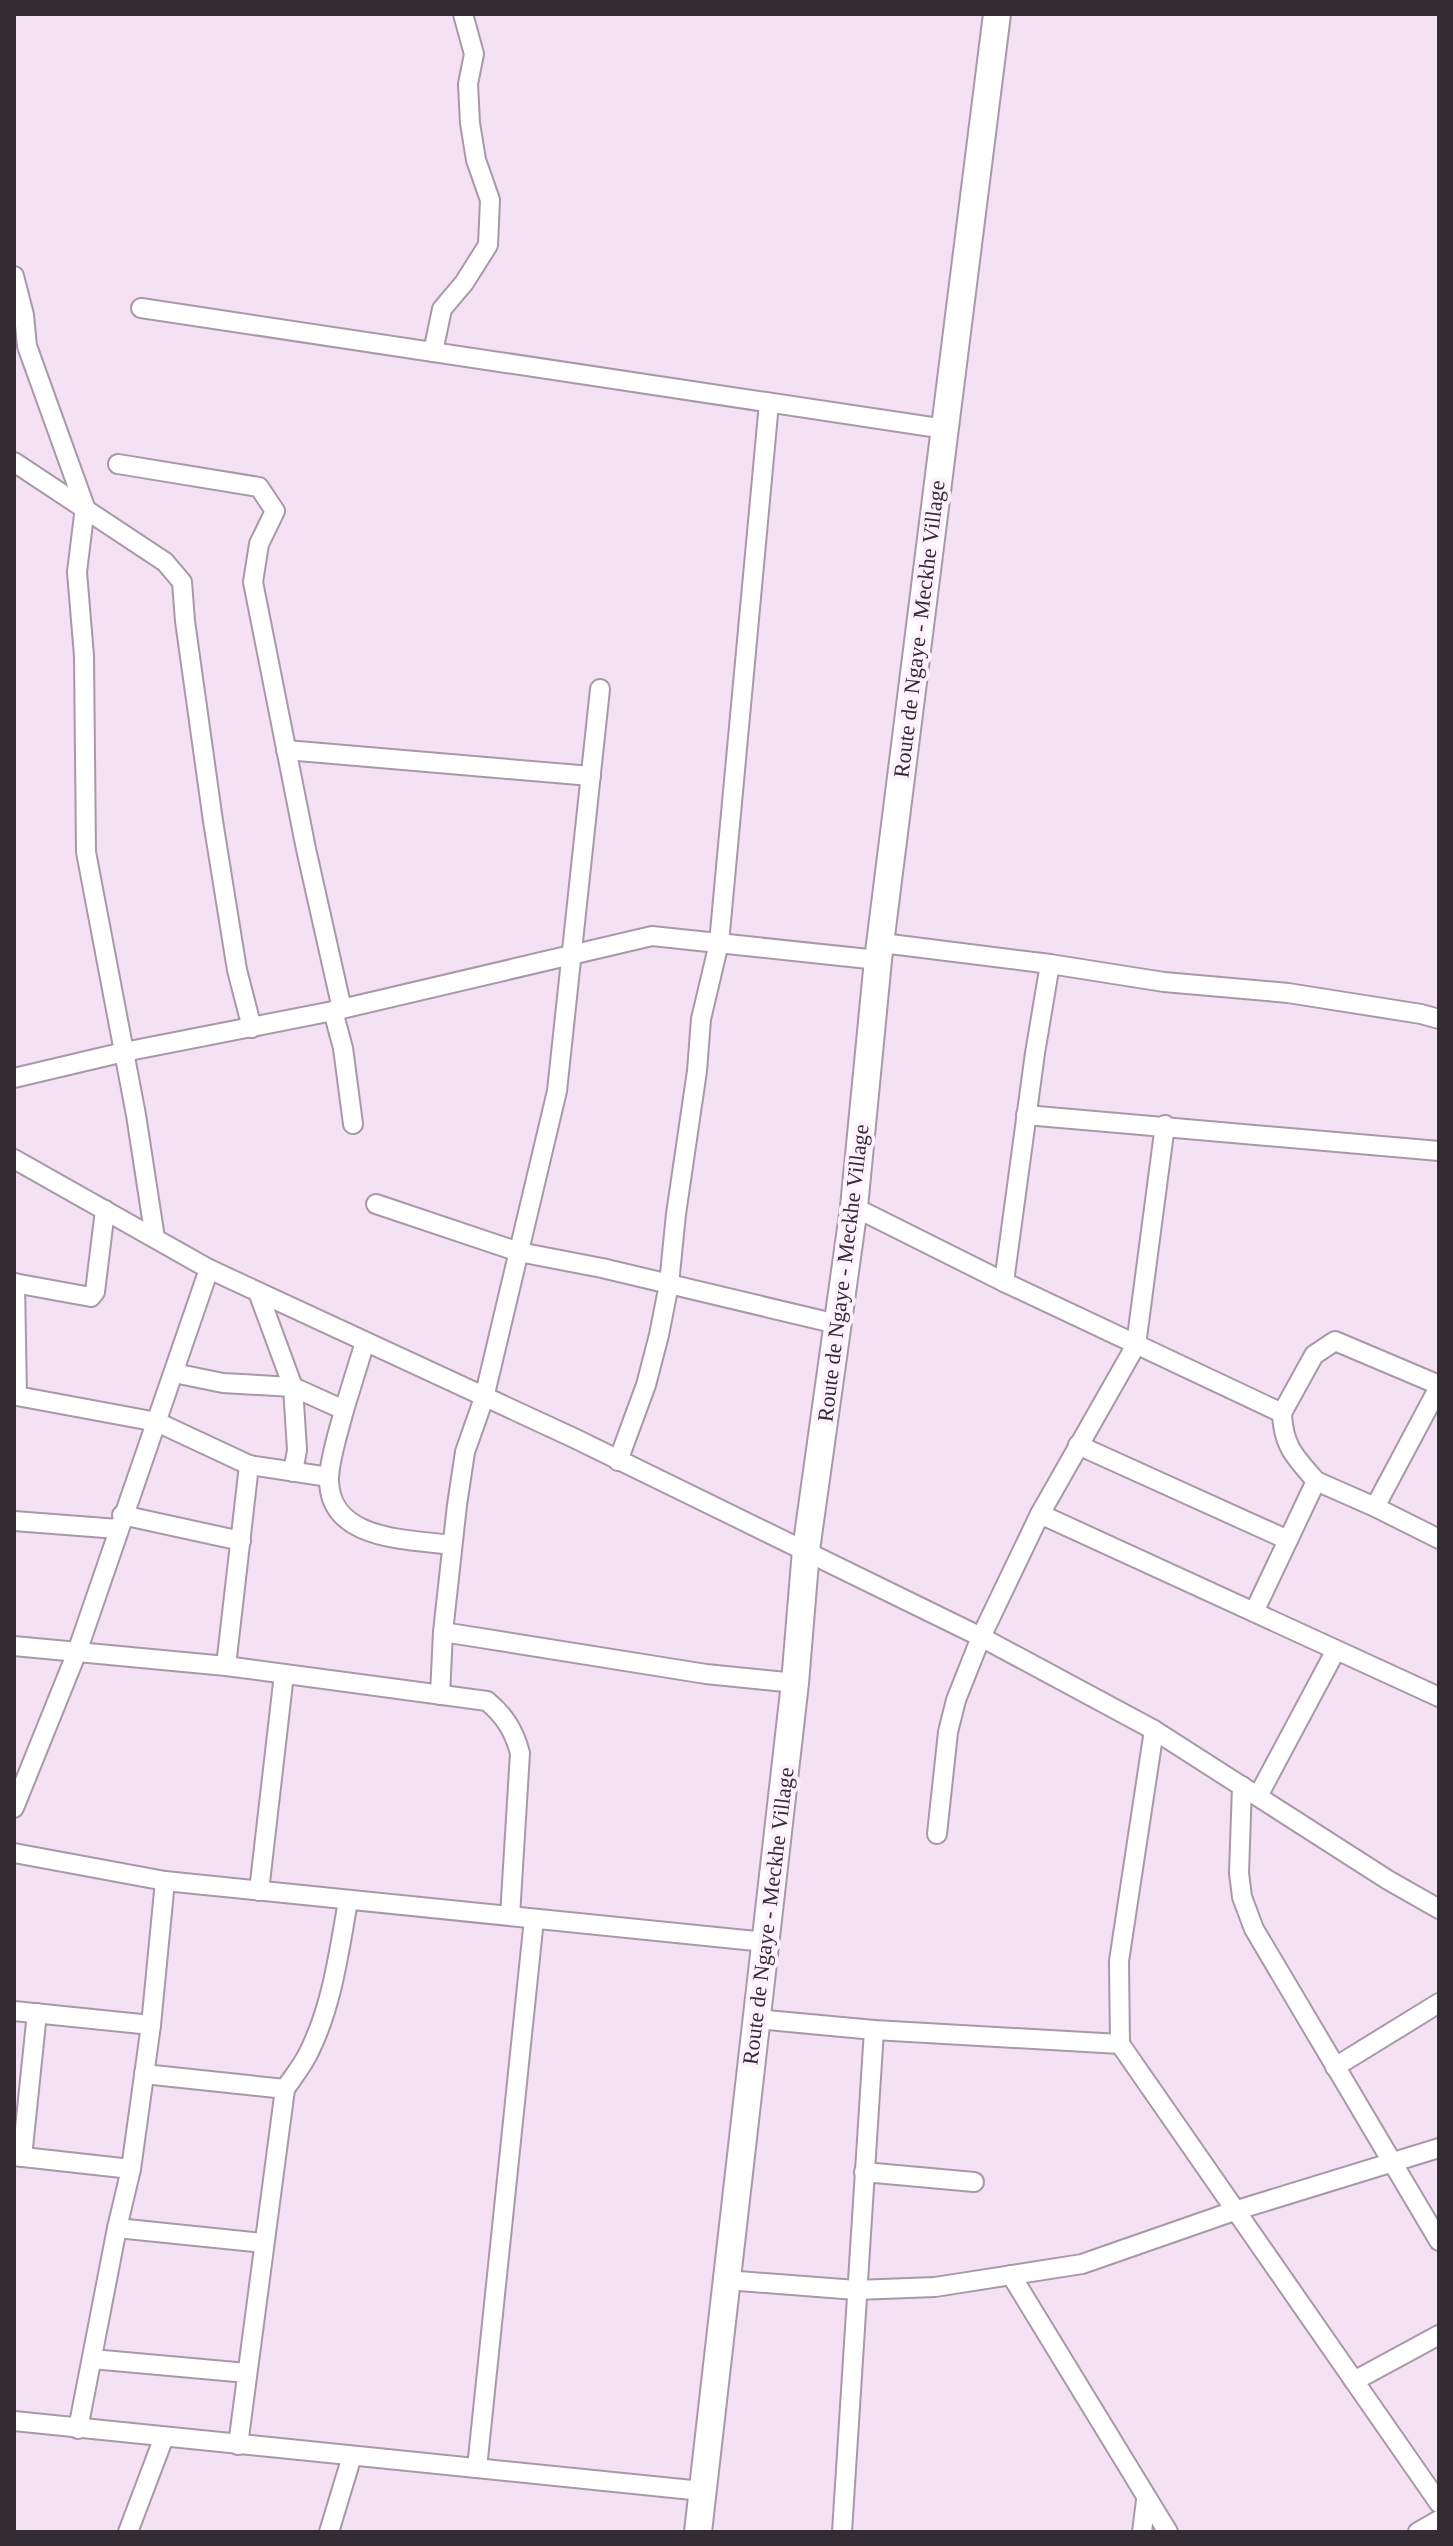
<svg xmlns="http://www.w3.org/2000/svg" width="1453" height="2546" font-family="Georgia,serif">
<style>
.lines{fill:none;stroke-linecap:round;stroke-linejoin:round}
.street-casing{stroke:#a998a9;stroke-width:22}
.secondary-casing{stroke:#a998a9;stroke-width:30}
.street{stroke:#fff;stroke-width:18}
.secondary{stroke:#fff;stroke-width:26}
.labels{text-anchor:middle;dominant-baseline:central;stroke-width:8;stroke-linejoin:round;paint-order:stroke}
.street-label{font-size:22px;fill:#332c33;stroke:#fff0fe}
</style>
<rect width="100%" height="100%" fill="#f4e1f3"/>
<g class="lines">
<defs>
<g id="street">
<polyline points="14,276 24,315 27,346 85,507 77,572 84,656 86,852 136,1115 155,1238"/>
<polyline points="141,308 945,429"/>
<polyline points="433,352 442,309 464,283 488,245 490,200 476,160 470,123 468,84 474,54 463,14"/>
<polyline points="14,462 165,562 182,582 185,621 213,821 237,970 252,1028"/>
<polyline points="118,464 259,487 275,511 259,544 253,582 306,849 342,1009"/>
<polyline points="286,750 591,776"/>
<polyline points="882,943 1050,964 1164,982 1288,993 1421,1014 1439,1019"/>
<polyline points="333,1011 343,1048 353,1124"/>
<polyline points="14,1078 124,1052 333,1011 652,936 878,960"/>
<polyline points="1026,1115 1439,1151"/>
<polyline points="14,1159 209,1269 576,1439 981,1637 1154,1730 1388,1880 1439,1909"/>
<polyline points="376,1204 519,1252 602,1268 837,1324"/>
<polyline points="854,1207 1004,1282 1282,1413 1314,1355 1335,1341 1439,1385"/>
<polyline points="1004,1282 1035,1053 1050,964"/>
<polyline points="14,1283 91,1297 95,1292 105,1210"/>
<polyline points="15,1283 17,1396 157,1422 249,1465 226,1666"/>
<path d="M258,1292L293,1387L344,1410C339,1431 330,1456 329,1478C328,1541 407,1539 452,1545"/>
<polyline points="174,1373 223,1383 293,1387 297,1450 293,1472"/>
<polyline points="344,1410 365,1342"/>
<polyline points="1078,1445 1288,1540"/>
<polyline points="618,1461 646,1385 659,1335 669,1284 676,1214 697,1071 701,1019 719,943 769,403"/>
<polyline points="249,1465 329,1477"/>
<polyline points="1316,1481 1375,1507 1439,1387"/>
<polyline points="1375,1507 1439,1539"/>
<polyline points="1040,1514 1439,1697"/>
<polyline points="122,1515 241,1541"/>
<polyline points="14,1521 118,1529"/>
<path d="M1254,1612L1316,1481C1295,1457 1283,1446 1282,1413"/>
<polyline points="443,1632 706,1674 795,1683"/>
<path d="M14,1646L226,1666L487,1701C505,1716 514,1731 520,1753L510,1916"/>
<polyline points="440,1695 443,1632 457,1505 465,1452 484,1398 557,1091 600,689"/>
<polyline points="1242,1786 1239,1873 1242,1897 1254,1929 1439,2241"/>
<polyline points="1258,1796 1336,1650"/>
<polyline points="14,1808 77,1652 209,1269"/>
<polyline points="937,1834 948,1732 956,1700 981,1637 1040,1514 1136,1345 1165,1125"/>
<polyline points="14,1853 165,1881 765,1942"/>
<polyline points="259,1891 284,1674"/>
<polyline points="14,2011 151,2025"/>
<polyline points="756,2019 874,2030 1120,2044 1439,2503"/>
<polyline points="1120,2044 1119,1961 1154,1730"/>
<polyline points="1335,2067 1439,2003"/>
<polyline points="144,2074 285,2089"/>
<polyline points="14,2156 131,2169"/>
<polyline points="22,2157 37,2013"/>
<polyline points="864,2172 974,2182"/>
<polyline points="117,2228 264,2243"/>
<polyline points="1011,2275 1168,2532"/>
<polyline points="726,2280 856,2290 935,2287 1082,2264 1234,2211 1439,2148"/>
<polyline points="92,2359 247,2373"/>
<polyline points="1354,2381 1439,2335"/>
<polyline points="14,2421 702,2491"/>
<polyline points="78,2429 117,2228 131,2169 151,2025 165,1881"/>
<path d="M238,2445L285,2089C293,2077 303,2065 309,2052C332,2006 339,1952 348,1901"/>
<polyline points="477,2468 534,1919"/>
<polyline points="128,2532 164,2437"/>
<polyline points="329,2532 352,2456"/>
<polyline points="842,2532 874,2030"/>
<polyline points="1142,2532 1146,2500"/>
<polyline points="1418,2532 1439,2520"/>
</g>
<polyline id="secondary" points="698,2532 795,1683 806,1550 854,1207 878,960 997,14"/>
</defs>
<use href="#street" class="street-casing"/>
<use href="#secondary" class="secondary-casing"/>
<use href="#street" class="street"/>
<use href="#secondary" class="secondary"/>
</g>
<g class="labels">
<g class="street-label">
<text transform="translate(919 629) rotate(-83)">Route de Ngaye - Meckhe Village</text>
<text transform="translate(843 1273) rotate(-83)">Route de Ngaye - Meckhe Village</text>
<text transform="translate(768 1916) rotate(-83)">Route de Ngaye - Meckhe Village</text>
</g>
</g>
<rect width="1453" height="2546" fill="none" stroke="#332c33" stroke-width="32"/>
</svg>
